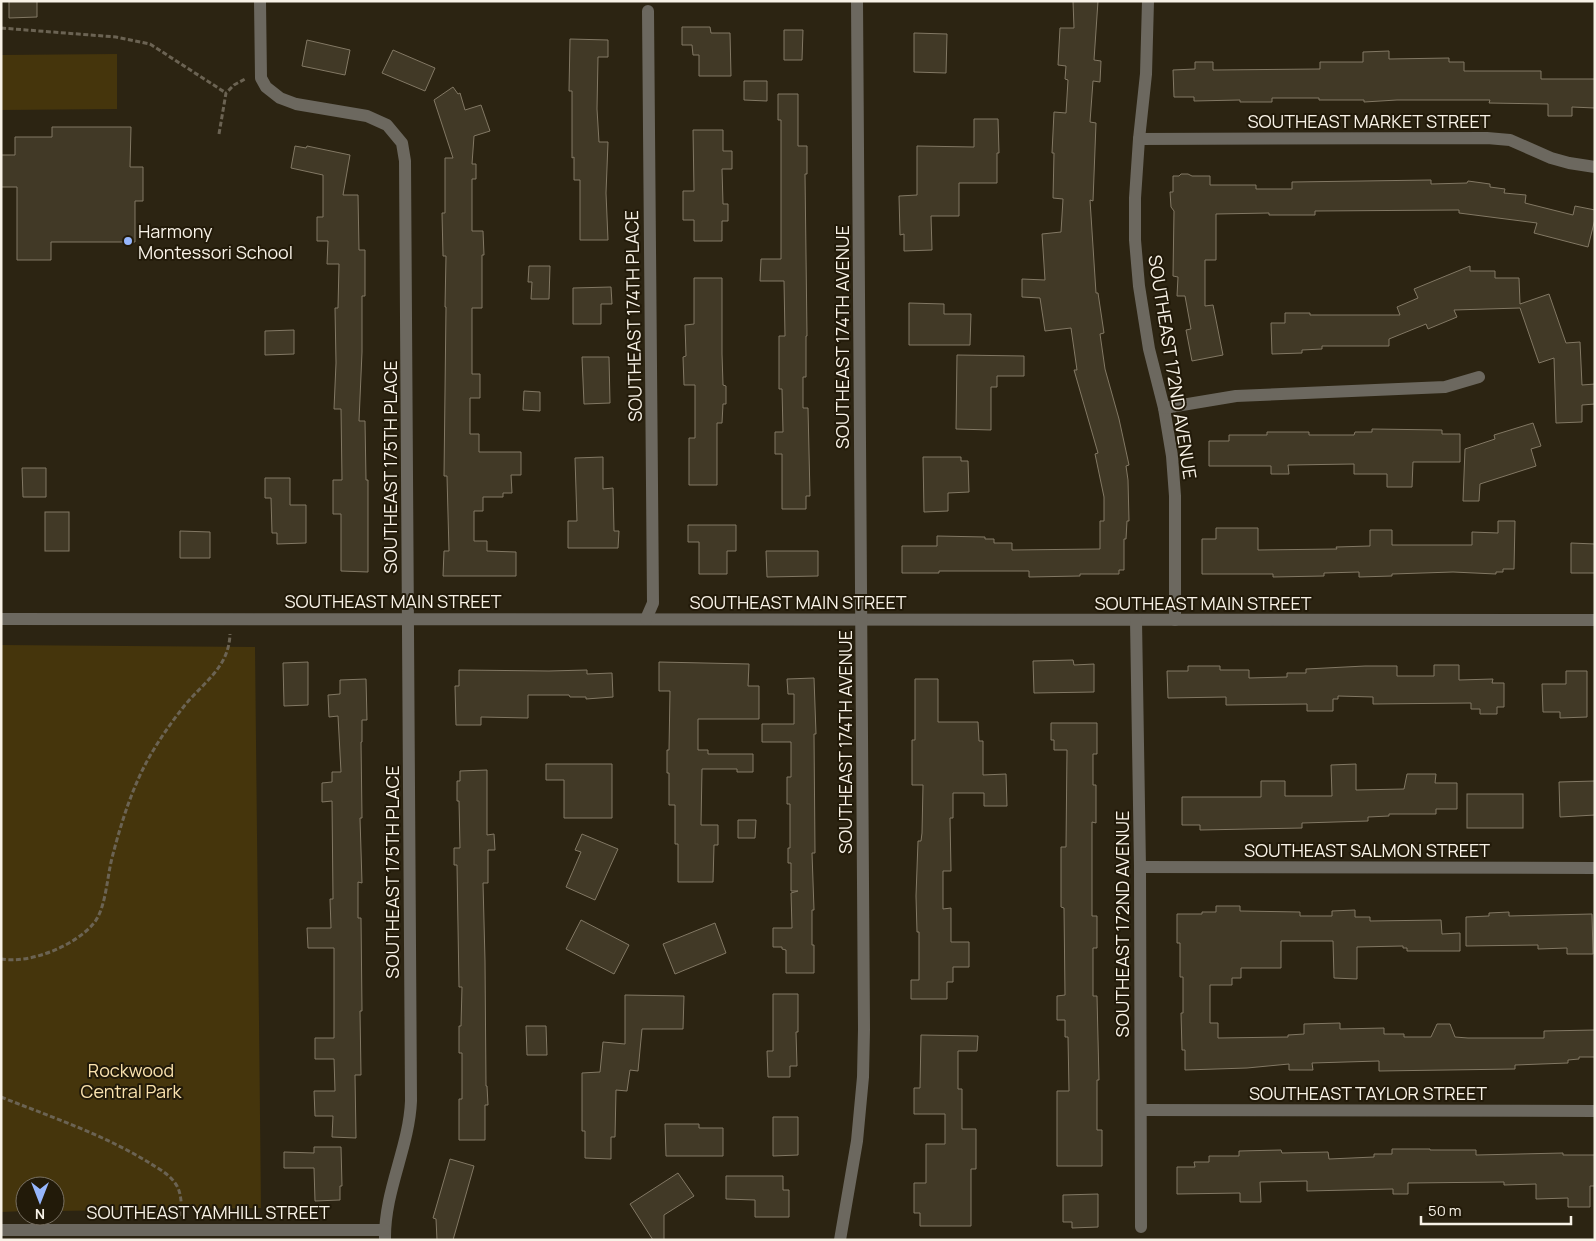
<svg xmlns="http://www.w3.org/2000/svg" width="1596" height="1241" font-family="Manrope,sans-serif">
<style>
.green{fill:#45350c}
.building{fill:#413926;stroke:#827864}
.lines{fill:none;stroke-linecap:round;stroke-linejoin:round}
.path{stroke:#6b6353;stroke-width:3;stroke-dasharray:5 2.5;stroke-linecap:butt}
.minor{stroke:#6c685f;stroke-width:12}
.poi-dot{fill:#96b6fd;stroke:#221a09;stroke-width:2}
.labels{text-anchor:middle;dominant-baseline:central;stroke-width:4;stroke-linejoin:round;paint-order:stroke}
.street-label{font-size:18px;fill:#f8f2e7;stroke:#221a09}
.poi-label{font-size:18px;fill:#f8f2e7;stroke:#221a09;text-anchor:start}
.park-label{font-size:18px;fill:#fae2ae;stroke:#221a09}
</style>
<rect width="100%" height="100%" fill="#2c2412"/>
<g class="green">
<polygon points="117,54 117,109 1,110 1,55"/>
<polygon points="1,645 255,647 261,1208 55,1211 55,1186 25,1186 25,1211 1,1212"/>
</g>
<g class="building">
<polygon points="9,1 37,1 37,17 9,18"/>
<polygon points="1073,1 1098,1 1094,60 1101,61 1100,82 1093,81 1090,122 1096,123 1093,201 1090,200 1096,293 1098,293 1104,333 1100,334 1105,369 1119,419 1129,465 1126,466 1128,480 1129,521 1127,521 1126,539 1124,539 1124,570 1119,570 1119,574 1080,574 1080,576 1029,577 1029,571 939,571 939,573 902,573 902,546 937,546 937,536 985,537 985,539 994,539 994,543 1012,543 1012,550 1100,549 1100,521 1104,521 1104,497 1095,454 1098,453 1074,370 1077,370 1071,328 1045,331 1040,298 1022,297 1022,279 1045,280 1042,234 1061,232 1063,199 1053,198 1054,153 1052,153 1054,112 1066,113 1068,80 1065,79 1066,66 1058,65 1060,28 1074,28"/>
<polygon points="682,27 710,27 711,33 730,33 731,76 699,76 699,55 693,55 692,45 682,45"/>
<polygon points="784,30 803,30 802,60 784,60"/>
<polygon points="914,33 947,34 946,73 914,72"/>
<polygon points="570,39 608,40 608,57 598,57 597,109 599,142 608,142 606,193 608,240 580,240 580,180 574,180 574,157 572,158 572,91 569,91"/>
<polygon points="307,40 350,50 345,75 302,66"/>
<polygon points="393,50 435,68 425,91 382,73"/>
<polygon points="1389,51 1389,59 1449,58 1449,62 1464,62 1464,71 1541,71 1541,79 1595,79 1595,108 1572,107 1572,116 1548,116 1548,104 1489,103 1490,100 1397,100 1364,102 1364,100 1319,100 1319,98 1272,98 1272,102 1240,102 1240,100 1194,101 1194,97 1174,97 1173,70 1195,69 1195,62 1213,62 1213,70 1320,69 1320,62 1363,62 1363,52"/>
<polygon points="744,81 767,81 767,101 744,100"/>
<polygon points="453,87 458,94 460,93 465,110 481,105 490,131 474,136 472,164 476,164 476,179 472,179 472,231 483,231 484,255 482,255 482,308 472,308 472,374 480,374 480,398 470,398 470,434 479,434 479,452 521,452 521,475 511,475 512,493 503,493 503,497 483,497 483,511 474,511 474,541 487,541 487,551 516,552 516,576 443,576 444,551 449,551 447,476 444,476 446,307 445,307 446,256 443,256 442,213 445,213 445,158 453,158 434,100"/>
<polygon points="778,94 798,94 798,146 807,146 807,174 805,174 807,336 806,336 806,377 803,377 803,408 808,408 810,496 806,496 806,509 782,509 782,454 775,454 775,432 783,432 782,389 779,389 779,336 785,336 784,281 760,281 761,259 781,259 781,120 778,120"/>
<polygon points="974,119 998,119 999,153 997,153 997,183 959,183 959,216 931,216 932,250 904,251 904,234 900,235 899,196 917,195 917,146 974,147"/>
<polygon points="52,127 131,127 130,167 143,167 143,201 135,201 135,242 51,242 51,260 17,260 17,187 1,187 1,155 15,155 15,137 52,137"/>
<polygon points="693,130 723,130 723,151 732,151 732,169 722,169 723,204 728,204 728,221 722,221 722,241 694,241 694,220 683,220 683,191 694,191"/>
<polygon points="295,146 306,148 307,146 350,155 343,195 358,195 359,250 365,250 365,296 362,296 362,352 359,421 365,421 366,480 368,480 368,572 341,571 341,514 333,514 333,480 342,480 341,409 334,409 336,363 335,308 338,308 339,264 327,264 328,241 317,241 317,217 323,217 323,175 291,168"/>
<polygon points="1181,174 1188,174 1192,176 1210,176 1210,185 1256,185 1256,189 1292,189 1292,182 1431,180 1431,184 1467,183 1468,181 1490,184 1490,187 1505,189 1504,193 1526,195 1525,203 1573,215 1575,206 1595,210 1595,219 1588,247 1534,233 1537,223 1459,213 1459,210 1315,211 1315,215 1269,215 1269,213 1216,214 1216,260 1205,260 1205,306 1213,305 1223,355 1192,361 1186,330 1191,329 1185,296 1177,296 1178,277 1173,276 1174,211 1171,207 1170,192 1173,192 1173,176 1179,176"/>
<polygon points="529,266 550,266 549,299 531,299 532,282 528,282"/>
<polygon points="1470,266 1470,271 1495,271 1495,278 1519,278 1520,304 1549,294 1566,343 1580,342 1582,385 1595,384 1595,404 1582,405 1582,422 1556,423 1554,358 1539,363 1520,308 1454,310 1457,317 1428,329 1426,324 1389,339 1389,346 1322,346 1322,349 1302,350 1302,353 1272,354 1271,323 1285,323 1285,313 1310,313 1310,315 1400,315 1397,307 1418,298 1414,289"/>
<polygon points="694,278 722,278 722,354 723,385 726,386 726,404 723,404 722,423 717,423 717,485 689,485 689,438 695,438 695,385 684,385 683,357 686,356 685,325 694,324"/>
<polygon points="611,287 612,304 601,304 601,324 573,324 573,288"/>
<polygon points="909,303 944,304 944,314 971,314 970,345 909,345"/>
<polygon points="294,330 294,354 265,355 265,331"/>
<polygon points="957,355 1024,356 1024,376 997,376 997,387 991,387 991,430 956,429"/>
<polygon points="582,357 609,357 610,403 584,404"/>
<polygon points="524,391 540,392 540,411 523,410"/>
<polygon points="1533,423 1541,446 1531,449 1536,466 1480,484 1479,501 1463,501 1465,449 1495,439 1494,435"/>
<polygon points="1372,429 1442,430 1442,434 1460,434 1460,462 1413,462 1412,487 1387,487 1387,474 1354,474 1354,464 1288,465 1289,474 1271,474 1271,466 1209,466 1209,441 1229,441 1229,435 1267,435 1267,432 1309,432 1309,435 1354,435 1355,432 1372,432"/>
<polygon points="603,457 603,489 613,488 614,531 619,531 618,548 568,548 568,521 577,521 575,458"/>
<polygon points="923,457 961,457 961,461 968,461 969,492 948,493 948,511 924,512"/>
<polygon points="22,468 46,468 46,497 23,497"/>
<polygon points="265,478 290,478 290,505 306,505 306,543 277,544 277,533 272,533 271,498 265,498"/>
<rect x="45" y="512" width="24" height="39"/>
<polygon points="1498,521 1515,521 1514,569 1503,569 1503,572 1496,572 1496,574 1453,572 1392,574 1392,576 1359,577 1359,572 1324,573 1324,576 1273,577 1273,574 1202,574 1202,539 1216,539 1216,528 1258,528 1258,550 1337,549 1336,547 1370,546 1370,530 1392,530 1392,545 1472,545 1472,532 1498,533"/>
<polygon points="688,525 736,525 736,551 727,551 727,574 699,574 699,542 688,542"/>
<polygon points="180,531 210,532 210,558 180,558"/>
<polygon points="1571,543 1595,544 1595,573 1571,573"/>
<polygon points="766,551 818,551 818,576 767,577"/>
<polygon points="1073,660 1074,665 1094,664 1094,692 1034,693 1033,661"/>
<polygon points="308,662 308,705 284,706 283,663"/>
<polygon points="659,662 749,664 748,686 759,686 759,719 698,719 698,750 708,750 708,754 753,754 753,772 737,772 737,769 702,769 701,825 718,825 718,845 714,845 713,882 678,882 678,844 675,844 675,805 669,805 669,773 667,773 667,750 669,750 670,691 659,691"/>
<polygon points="1434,665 1459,665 1459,680 1493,679 1492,683 1504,683 1504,707 1497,707 1497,714 1480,714 1480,709 1471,709 1471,703 1373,704 1373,697 1338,696 1338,699 1333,699 1333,711 1307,711 1307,704 1226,705 1226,697 1168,698 1167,671 1188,671 1188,666 1220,666 1220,670 1249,670 1249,678 1287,677 1287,673 1306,673 1306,669 1365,666 1397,666 1397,676 1434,676"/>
<polygon points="459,670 549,671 587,670 587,674 612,673 613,697 586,699 586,697 570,697 569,695 528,695 528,718 481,717 481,725 456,725 455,686 459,686"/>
<polygon points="1566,671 1587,671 1587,717 1560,718 1560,712 1543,712 1542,684 1566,684"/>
<polygon points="814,678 816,734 814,734 815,853 812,853 814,910 812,910 812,945 814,945 814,973 786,973 786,950 782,949 782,947 773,947 773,928 792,928 791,893 798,891 791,891 791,863 788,863 788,848 790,848 790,804 787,804 787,777 791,777 791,742 762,742 762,724 794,724 794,694 788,694 787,679"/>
<polygon points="366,679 367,720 362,720 362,742 361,742 362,818 360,818 362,883 358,882 358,918 361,918 362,1011 360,1011 361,1075 355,1075 356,1138 332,1137 333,1116 315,1116 314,1091 335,1091 334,1059 315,1059 315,1038 334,1038 334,948 308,948 307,928 331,928 330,899 333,899 332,801 322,802 322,783 332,782 332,772 341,772 338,716 329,717 328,695 340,694 340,680"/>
<polygon points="915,679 938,679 938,722 978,722 979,741 983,741 983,775 1006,774 1007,806 984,806 984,793 953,793 953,818 950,818 951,871 943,871 943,909 951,908 951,942 969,942 969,967 953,967 953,982 947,982 947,999 911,999 911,980 919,980 919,932 917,932 916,896 918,841 921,841 922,833 923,785 912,785 912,740 915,740"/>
<polygon points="1051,723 1097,723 1097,754 1093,754 1093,785 1096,785 1096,823 1092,822 1092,916 1097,916 1097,948 1093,948 1093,996 1097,996 1099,1080 1097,1080 1097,1130 1102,1130 1102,1166 1057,1166 1057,1091 1069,1091 1068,1037 1065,1037 1065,1020 1057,1020 1057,996 1065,995 1064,908 1061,907 1061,847 1066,847 1067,750 1054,750 1054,740 1051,740"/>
<polygon points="546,764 612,764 612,818 564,818 564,780 546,780"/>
<polygon points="1356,764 1356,790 1404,789 1407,774 1436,774 1435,783 1457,783 1457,809 1436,809 1436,814 1389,814 1389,816 1368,817 1368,821 1302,823 1302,828 1200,830 1200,825 1182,825 1182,797 1261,797 1261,781 1285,781 1285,796 1332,796 1331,765"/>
<polygon points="487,770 487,835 494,834 495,850 488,850 488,883 483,883 485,961 486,1086 487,1086 488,1105 485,1105 485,1140 459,1140 459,1099 462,1099 462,1053 459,1053 459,1026 461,1026 462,987 459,987 457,865 454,865 454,848 460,848 459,801 457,801 457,781 460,781 460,771"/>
<polygon points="1595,781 1595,815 1560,817 1559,782"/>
<rect x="1467" y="794" width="56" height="34"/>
<polygon points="738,820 756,820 755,838 738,838"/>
<polygon points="582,834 618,849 595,900 566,887 581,852 575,850"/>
<polygon points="1216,906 1240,906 1240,911 1300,912 1300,916 1332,916 1332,911 1355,910 1355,917 1370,917 1370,921 1441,920 1442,934 1460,933 1460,951 1407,951 1407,948 1403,948 1403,946 1357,947 1357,979 1334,978 1333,941 1281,941 1281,968 1241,968 1241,978 1232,978 1232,985 1210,985 1210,1023 1218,1023 1218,1038 1288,1037 1288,1035 1304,1034 1304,1024 1340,1023 1340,1029 1384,1028 1384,1034 1404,1034 1404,1037 1431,1037 1437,1024 1450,1024 1455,1037 1468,1038 1544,1038 1544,1031 1595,1030 1595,1057 1579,1057 1579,1059 1568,1060 1568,1063 1515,1065 1515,1069 1379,1071 1379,1061 1312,1063 1313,1070 1289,1070 1289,1064 1247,1068 1185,1070 1185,1050 1182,1050 1181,1013 1183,1013 1183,977 1180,977 1180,943 1177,943 1177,914 1202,914 1202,912 1216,912"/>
<polygon points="1509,912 1509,916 1592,914 1593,954 1567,954 1567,948 1538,949 1538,945 1466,946 1466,917 1489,916 1489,913"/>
<polygon points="581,920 629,945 614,974 566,949"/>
<polygon points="715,923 726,953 675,974 663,944"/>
<polygon points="773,994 798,994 798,1032 796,1032 797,1066 790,1066 790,1077 768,1077 767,1051 773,1051"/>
<polygon points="625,995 684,996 683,1029 642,1029 638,1071 630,1070 627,1091 616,1090 615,1137 611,1137 611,1159 585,1158 585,1131 582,1131 582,1073 600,1072 603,1042 625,1044"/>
<polygon points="526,1026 546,1026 547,1055 527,1055"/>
<polygon points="921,1035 978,1036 977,1051 958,1051 958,1089 962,1089 962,1129 976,1129 976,1169 971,1169 971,1226 920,1226 920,1213 914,1213 914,1183 926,1183 926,1144 945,1144 945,1114 914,1114 914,1088 920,1088"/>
<polygon points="773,1117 798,1117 798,1155 773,1156"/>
<polygon points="665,1124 699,1124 699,1128 723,1128 723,1156 666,1156"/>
<polygon points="314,1147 341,1147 342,1186 340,1186 340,1200 315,1201 314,1168 284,1168 284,1152 314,1153"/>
<polygon points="1392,1149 1430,1149 1430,1150 1476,1150 1476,1155 1563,1153 1563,1155 1595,1155 1595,1186 1590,1186 1590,1207 1568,1207 1568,1198 1536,1199 1536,1184 1504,1185 1504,1182 1408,1183 1408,1194 1393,1194 1393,1189 1307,1191 1307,1181 1260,1182 1261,1202 1240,1202 1240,1193 1177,1194 1177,1167 1195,1167 1194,1162 1209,1162 1209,1156 1239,1156 1239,1151 1281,1150 1282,1153 1328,1152 1329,1159 1374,1157 1374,1154 1392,1154"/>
<polygon points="450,1159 474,1166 453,1240 437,1240 436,1219 433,1218"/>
<polygon points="678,1173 694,1196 664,1215 664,1240 653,1240 630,1204"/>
<polygon points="726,1176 783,1176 783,1190 789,1190 789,1217 755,1217 755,1200 726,1199"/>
<polygon points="1098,1194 1098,1227 1072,1228 1072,1222 1063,1222 1063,1195"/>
</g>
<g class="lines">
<g class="path">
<polyline points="1,28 116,37 150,44 226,93"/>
<polyline points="219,134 226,93 234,85 245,79"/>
<path d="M1,959C30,964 75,946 94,923C106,908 107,877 112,858C120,827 130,794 145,765C156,744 170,724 185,705C204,682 229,667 230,634"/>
<path d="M1,1097C51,1117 102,1134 148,1162C157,1168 168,1173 175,1183C182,1192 181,1205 182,1216"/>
</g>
<g class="minor">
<path d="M260,1L261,78L266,87L280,98L296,104L367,116L387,125L402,143L405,161L411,1101C409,1148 384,1191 385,1240"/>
<polyline points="1148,1 1146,74 1139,139 1135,198 1135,240 1139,286 1149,349 1164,408 1172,456 1175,496 1175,620"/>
<polyline points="1139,139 1487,138 1510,140 1551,158 1569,163 1595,167"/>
<polyline points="1164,408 1236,396 1445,387 1479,377"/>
<polyline points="1,619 1595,620"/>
<polyline points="646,619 653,603 648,11"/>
<polyline points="1136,620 1140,867 1141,1227"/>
<polyline points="1140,867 1595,868"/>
<polyline points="1141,1110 1595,1111"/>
<polyline points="1,1230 385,1230"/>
<polyline points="840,1240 857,1141 863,1077 864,1029 857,1"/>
</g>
</g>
<circle class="poi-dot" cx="128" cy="241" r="5"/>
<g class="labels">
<g class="street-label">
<text x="1369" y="121">SOUTHEAST MARKET STREET</text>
<text transform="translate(633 316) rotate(-91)">SOUTHEAST 174TH PLACE</text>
<text transform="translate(842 337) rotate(-90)">SOUTHEAST 174TH AVENUE</text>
<text transform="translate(1173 367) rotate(81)">SOUTHEAST 172ND AVENUE</text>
<text transform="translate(390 467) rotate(-90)">SOUTHEAST 175TH PLACE</text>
<text x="393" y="601">SOUTHEAST MAIN STREET</text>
<text x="798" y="602">SOUTHEAST MAIN STREET</text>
<text x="1203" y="603">SOUTHEAST MAIN STREET</text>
<text transform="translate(845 742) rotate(-90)">SOUTHEAST 174TH AVENUE</text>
<text x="1367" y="850">SOUTHEAST SALMON STREET</text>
<text transform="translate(392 872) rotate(-90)">SOUTHEAST 175TH PLACE</text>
<text transform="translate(1122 924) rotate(-90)">SOUTHEAST 172ND AVENUE</text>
<text x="1368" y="1093">SOUTHEAST TAYLOR STREET</text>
<text x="208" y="1212">SOUTHEAST YAMHILL STREET</text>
</g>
<g class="poi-label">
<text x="138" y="231">Harmony<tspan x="138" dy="21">Montessori School</tspan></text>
</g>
<g class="park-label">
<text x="131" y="1070">Rockwood<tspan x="131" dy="21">Central Park</tspan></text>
</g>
</g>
<rect width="1596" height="1241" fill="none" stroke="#f8f2e7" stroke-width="5"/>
<g transform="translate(40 1201) rotate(180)"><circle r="24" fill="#221a09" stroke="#787062"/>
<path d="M0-4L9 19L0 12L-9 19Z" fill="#96b6fd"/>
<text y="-8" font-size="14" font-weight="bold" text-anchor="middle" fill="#f8f2e7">N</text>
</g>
<path d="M1421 1216v8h150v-8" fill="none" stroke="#f8f2e7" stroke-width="2.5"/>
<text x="1428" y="1216" font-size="15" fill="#f8f2e7" stroke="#221a09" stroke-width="4" paint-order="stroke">50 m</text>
</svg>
